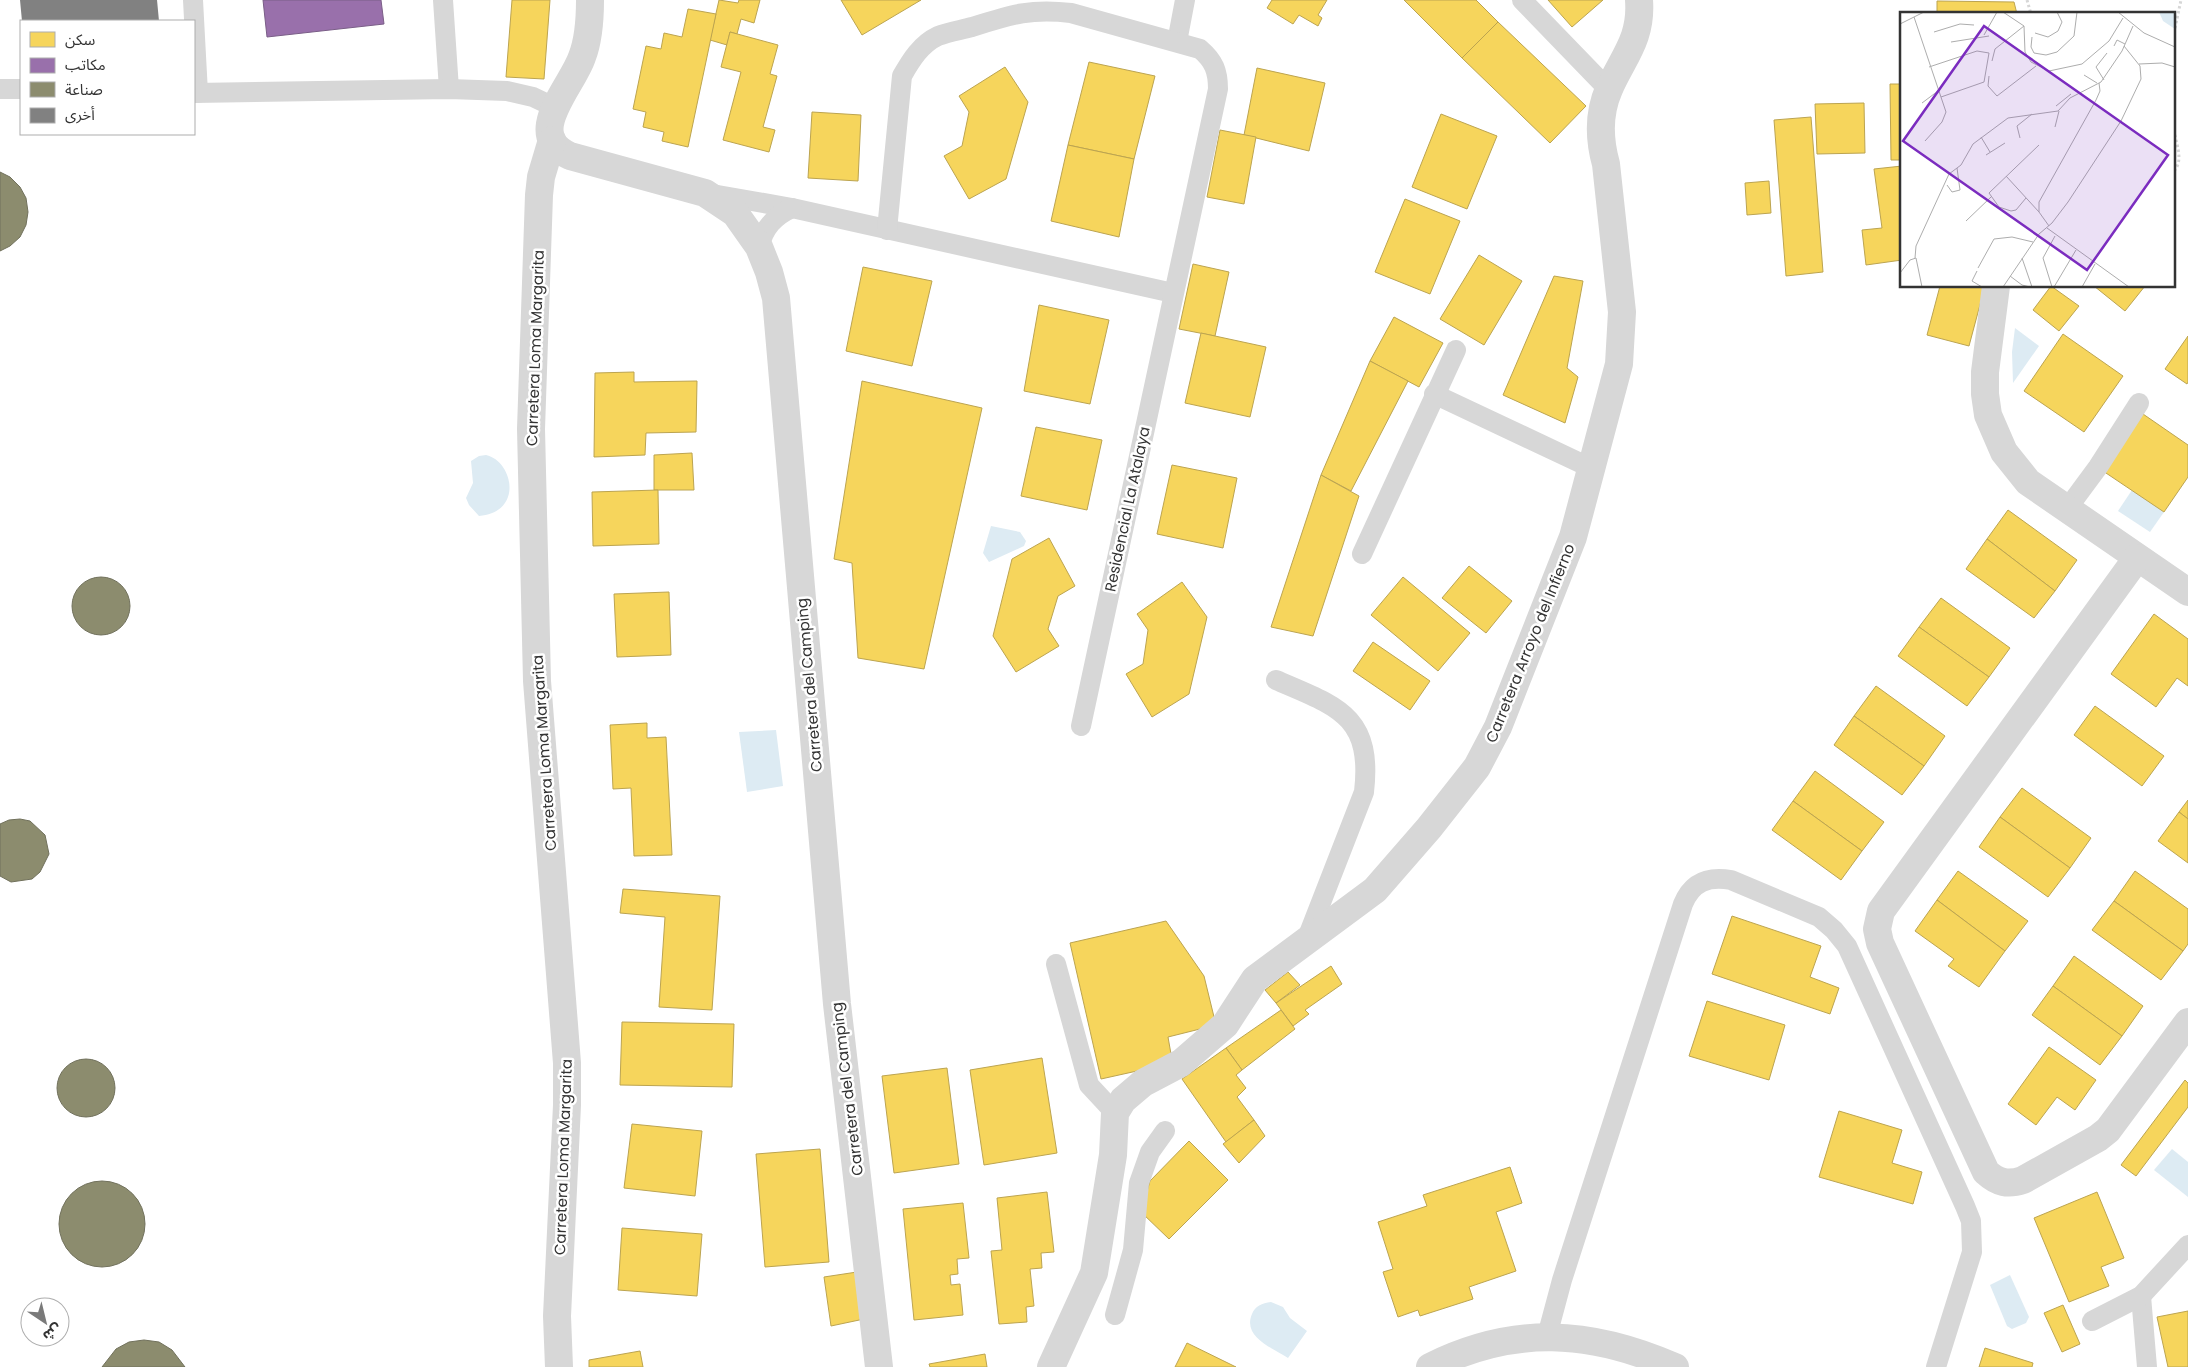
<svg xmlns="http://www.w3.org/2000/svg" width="2188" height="1367" font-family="Poppins,'Noto Sans Arabic',sans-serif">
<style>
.water{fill:#ddebf3}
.homes{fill:#f6d55c;stroke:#bca450}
.offices{fill:#9970ab;stroke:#7a5e87}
.industry{fill:#8c8c6e;stroke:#71715c}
.building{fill:#818181}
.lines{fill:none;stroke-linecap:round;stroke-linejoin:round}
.path{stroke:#d6d6d6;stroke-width:3;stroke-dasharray:2.5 2.5;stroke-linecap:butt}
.service{stroke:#d7d7d7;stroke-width:20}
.minor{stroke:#d7d7d7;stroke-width:28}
.tertiary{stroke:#d7d7d7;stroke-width:28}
.labels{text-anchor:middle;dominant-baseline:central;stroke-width:5;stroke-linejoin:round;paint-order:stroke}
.street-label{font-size:15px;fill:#333;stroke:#fff}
.inset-road{fill:none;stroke:#adadad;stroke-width:1}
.view{fill:#7b2cbf;fill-opacity:0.15;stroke:#7b2cbf;stroke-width:2.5}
.inset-edge{fill:none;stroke:#333;stroke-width:2.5}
</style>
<rect width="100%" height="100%" fill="#fff"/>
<g class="water">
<polygon points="2015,328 2039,346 2013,383 2012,352"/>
<path d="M486,455C513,461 524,512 479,516L469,505L466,498L473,483L471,461L479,456Z"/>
<polygon points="2132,490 2164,512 2150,532 2118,511"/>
<polygon points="991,526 1020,532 1026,541 1024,546 989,562 983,553"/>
<polygon points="776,730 783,786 747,792 739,732"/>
<polygon points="2172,1149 2188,1162 2188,1197 2154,1170"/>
<polygon points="2010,1275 2029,1317 2026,1323 2012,1329 2007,1326 1990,1285"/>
<path d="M1271,1302L1283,1307L1290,1318L1307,1331L1288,1358C1273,1348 1242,1337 1252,1314C1255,1306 1262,1303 1271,1302Z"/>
</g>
<g class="homes">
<polygon points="512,0 550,0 544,79 506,77"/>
<polygon points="719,0 738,3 739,0 760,0 754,23 741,19 737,34 730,32 727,45 710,40"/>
<polygon points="841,0 921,0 862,35"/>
<polygon points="1272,0 1327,0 1318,15 1322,18 1318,26 1299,15 1293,24 1267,8"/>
<polygon points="1404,0 1476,0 1498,22 1462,58"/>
<polygon points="1548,0 1603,0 1572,27"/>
<polygon points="1937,1 2014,2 2017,14 1937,14"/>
<polygon points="688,9 716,14 688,147 662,141 664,132 643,127 646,112 633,109 646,46 661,49 664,33 682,37"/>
<polygon points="1498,22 1586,106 1550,143 1462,58"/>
<polygon points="730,32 778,45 770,74 777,76 763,127 775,130 769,152 723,140 741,72 721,67"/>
<polygon points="1089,62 1155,76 1134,159 1068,145"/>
<polygon points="1005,67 1028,102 1006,179 969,199 944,156 962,146 969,112 959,96"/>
<polygon points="1257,68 1325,83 1309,151 1244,135"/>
<polygon points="1890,84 1902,84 1902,160 1891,160"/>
<polygon points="1864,103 1865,153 1817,154 1815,104"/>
<polygon points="812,112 861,115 858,181 808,178"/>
<polygon points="1441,114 1497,136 1467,209 1412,187"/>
<polygon points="1811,117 1823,272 1786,276 1774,120"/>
<polygon points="1220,130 1256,137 1244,204 1207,197"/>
<polygon points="1068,145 1134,159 1119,237 1051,221"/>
<polygon points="1902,166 1902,260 1866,265 1862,230 1882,228 1874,169"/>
<polygon points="1769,181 1771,213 1747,215 1745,183"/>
<polygon points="1405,199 1460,221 1430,294 1375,272"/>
<polygon points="1479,255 1522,281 1484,345 1440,319"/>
<polygon points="1193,264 1229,272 1215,336 1179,329"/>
<polygon points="863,267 932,281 912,366 846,351"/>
<polygon points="1554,276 1583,281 1567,368 1578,377 1565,423 1503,395"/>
<polygon points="1940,286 1985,286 1969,346 1927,335"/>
<polygon points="2051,286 2079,306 2059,331 2033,310"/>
<polygon points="2094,286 2145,286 2125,311"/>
<polygon points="1039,305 1109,320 1090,404 1024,391"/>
<polygon points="1394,317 1443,343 1419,387 1370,361"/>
<polygon points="1201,333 1266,347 1250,417 1185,403"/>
<polygon points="2063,334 2123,376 2084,432 2024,391"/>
<polygon points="2188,336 2188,382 2187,384 2165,369"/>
<polygon points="1370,361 1408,381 1351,491 1321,475"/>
<polygon points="634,372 634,382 697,381 696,432 646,433 645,455 594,457 595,373"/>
<polygon points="862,381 982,408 924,669 858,658 852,563 834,559"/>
<polygon points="2143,414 2188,445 2188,477 2164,512 2103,471"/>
<polygon points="1036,427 1102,440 1087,510 1021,496"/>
<polygon points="692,453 694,490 654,490 654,455"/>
<polygon points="1172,465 1237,478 1223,548 1157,534"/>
<polygon points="1321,475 1359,496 1313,636 1271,627"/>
<polygon points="658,490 659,544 593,546 592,492"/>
<polygon points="2008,510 2077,560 2055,591 1987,539"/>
<polygon points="1049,538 1075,586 1058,596 1048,629 1059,646 1016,672 993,636 1012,559"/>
<polygon points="1987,539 2055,591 2034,618 1966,569"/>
<polygon points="1469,566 1512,601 1486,633 1442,598"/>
<polygon points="1403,577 1470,633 1438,671 1371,615"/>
<polygon points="1182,582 1207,617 1189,694 1152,717 1126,674 1143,664 1148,630 1137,614"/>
<polygon points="669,592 671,655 617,657 614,594"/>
<polygon points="1941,598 2010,648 1989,677 1919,627"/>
<polygon points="2154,614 2188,639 2188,686 2177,678 2156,707 2111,674"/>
<polygon points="1919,627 1989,677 1967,706 1898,656"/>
<polygon points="1373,642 1430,681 1410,710 1353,671"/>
<polygon points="1876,686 1945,736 1924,766 1854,716"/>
<polygon points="2095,706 2164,756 2142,786 2074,735"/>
<polygon points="1854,716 1924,766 1902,795 1834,745"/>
<polygon points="647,723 647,738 666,737 672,855 634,856 631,788 613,789 610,725"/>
<polygon points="1815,771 1884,822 1862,851 1793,801"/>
<polygon points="2022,788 2091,838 2070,868 2000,817"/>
<polygon points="2188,800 2188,819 2179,812"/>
<polygon points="1793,801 1862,851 1841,880 1772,830"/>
<polygon points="2179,812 2188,819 2188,863 2158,841"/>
<polygon points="2000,817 2070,868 2048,897 1979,847"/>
<polygon points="1958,871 2028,921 2005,951 1937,900"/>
<polygon points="2135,871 2188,909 2188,944 2183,951 2114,901"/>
<polygon points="623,889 720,896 712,1010 659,1007 665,917 620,913"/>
<polygon points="1937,900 2005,951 1979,987 1948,966 1954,959 1915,931"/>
<polygon points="2114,901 2183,951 2161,980 2092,930"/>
<polygon points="1732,916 1821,946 1810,977 1839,988 1830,1014 1712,974"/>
<polygon points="1166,921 1204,976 1216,1025 1168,1037 1171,1054 1155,1067 1101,1079 1070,943"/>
<polygon points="2074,956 2143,1006 2122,1036 2053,986"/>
<polygon points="1331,966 1342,984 1305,1010 1309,1014 1293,1026 1276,1003"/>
<polygon points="1288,972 1300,985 1276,1003 1265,990"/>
<polygon points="2053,986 2122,1036 2100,1065 2032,1015"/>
<polygon points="1707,1001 1785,1025 1769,1080 1689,1056"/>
<polygon points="1281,1010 1295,1029 1242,1070 1226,1048"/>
<polygon points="622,1022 734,1024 732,1087 620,1085"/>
<polygon points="2049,1047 2096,1080 2075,1110 2057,1097 2036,1125 2008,1104"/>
<polygon points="1226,1048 1242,1070 1236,1075 1246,1088 1237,1097 1254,1120 1226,1142 1182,1079"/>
<polygon points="1042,1058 1057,1153 984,1165 970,1070"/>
<polygon points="947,1068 959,1164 894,1173 882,1076"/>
<polygon points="2185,1080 2188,1083 2188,1107 2136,1176 2121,1165"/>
<polygon points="1839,1111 1902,1130 1892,1163 1922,1172 1913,1204 1819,1177"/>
<polygon points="1254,1120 1265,1136 1239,1163 1223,1144"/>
<polygon points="632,1124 702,1131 695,1196 624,1188"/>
<polygon points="1189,1141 1228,1180 1169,1239 1141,1212 1150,1181"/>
<polygon points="820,1149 829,1262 765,1267 756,1154"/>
<polygon points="1510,1167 1522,1203 1496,1212 1516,1271 1469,1287 1473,1299 1420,1316 1418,1310 1398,1317 1383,1272 1393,1269 1378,1222 1427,1206 1423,1195"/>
<polygon points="1047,1192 1054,1252 1041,1253 1042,1268 1030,1269 1034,1306 1026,1307 1027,1322 999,1324 991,1251 1002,1250 997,1198"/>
<polygon points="2097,1192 2124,1258 2101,1267 2109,1286 2069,1302 2034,1218"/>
<polygon points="963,1203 969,1258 957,1259 958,1274 950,1275 951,1285 960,1284 963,1315 914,1320 903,1209"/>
<polygon points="622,1228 702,1234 697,1296 618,1290"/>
<polygon points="857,1272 864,1319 831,1326 824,1277"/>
<polygon points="2063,1305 2080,1344 2062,1352 2044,1313"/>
<polygon points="2188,1311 2188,1367 2168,1367 2157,1317"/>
<polygon points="1187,1343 1236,1367 1175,1367"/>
<polygon points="1985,1348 2033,1363 2032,1367 1979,1367"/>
<polygon points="640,1351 643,1367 589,1367 589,1360"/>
<polygon points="985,1354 987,1367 930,1367 929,1364"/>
</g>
<polygon class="offices" points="263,0 381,0 384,24 267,37"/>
<g class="industry">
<polygon points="0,172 10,177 20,187 26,198 28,212 26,225 20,237 10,246 0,251"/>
<circle cx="101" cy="606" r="29"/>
<polygon points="20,819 30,821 45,835 49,854 40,872 32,879 11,882 0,876 0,824 9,820"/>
<circle cx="86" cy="1088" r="29"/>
<circle cx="102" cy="1224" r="43"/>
<polygon points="144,1340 159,1342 172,1350 185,1367 102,1367 116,1349 129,1342"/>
</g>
<polygon class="building" points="20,0 157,0 159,21 22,21"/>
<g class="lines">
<g class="path">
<polyline points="2027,0 2031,14"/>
<polyline points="2174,33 2181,0"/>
<path d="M2174,130C2176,144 2184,160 2174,171"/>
</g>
<g class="service">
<polyline points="193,0 198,93"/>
<polyline points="443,0 449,89"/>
<polyline points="1522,0 1609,90"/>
<polyline points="1177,42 1185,0"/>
<polyline points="0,89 21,89"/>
<polyline points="194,93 449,89 507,91 533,97 554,107"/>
<polyline points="712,194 792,208 1173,293"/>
<path d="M887,230L902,76C911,60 921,44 938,36C948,32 961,30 972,27C1010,15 1030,8 1071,13L1200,49C1214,61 1218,71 1218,89L1081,726"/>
<path d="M759,247C764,228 774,216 792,208"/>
<polyline points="1434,394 1591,468"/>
<polyline points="2067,509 2098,467 2139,403"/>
<polyline points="1362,554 1456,350"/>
<path d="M1276,680C1336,706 1373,715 1364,792L1306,941"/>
<polyline points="1056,964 1089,1085 1115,1113"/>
<polyline points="2141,1296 2147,1367"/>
<polyline points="1115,1315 1133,1250 1139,1183 1150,1152 1165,1131"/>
<polyline points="2092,1321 2141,1296 2188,1245"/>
<path d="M1547,1336L1562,1280L1683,904C1692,882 1708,876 1731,880L1819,917L1834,930L1847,946L1965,1206L1971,1221L1972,1252L1936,1367"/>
</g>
<g class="minor">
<path d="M590,0C590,19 589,39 582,57C572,87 522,135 570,156L705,193L735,213L759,247L769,272L776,298L837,1004L879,1367"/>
<polyline points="552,140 541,177 539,195 531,429 537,681 567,1063 567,1105 557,1316 559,1367"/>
<polyline points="1996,286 1985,372 1985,394 1988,415 2004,452 2028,482 2188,592"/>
<path d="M2137,558L1881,911L1877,929L1880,943L1986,1172C1998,1183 2008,1185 2023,1180L2098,1138L2108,1130L2188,1022"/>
<path d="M1051,1367L1094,1273L1113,1155L1115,1113L1123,1100L1143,1083L1181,1063L1225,1025L1255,979L1375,890L1429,828L1477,767L1498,727L1573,537L1619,364L1622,312L1606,164C1599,139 1598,114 1609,89C1623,57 1642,39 1639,0"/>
</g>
<path class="tertiary" d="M1430,1367C1514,1325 1590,1330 1675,1367"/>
</g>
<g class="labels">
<g class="street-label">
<text transform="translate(535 348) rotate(-88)">Carretera Loma Margarita</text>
<text transform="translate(1127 509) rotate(-78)">Residencial La Atalaya</text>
<text transform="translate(1530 643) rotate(-68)">Carretera Arroyo del Infierno</text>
<text transform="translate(809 685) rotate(-95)">Carretera del Camping</text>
<text transform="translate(544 753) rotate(-94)">Carretera Loma Margarita</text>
<text transform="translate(847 1089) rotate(-97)">Carretera del Camping</text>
<text transform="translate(563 1157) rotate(-88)">Carretera Loma Margarita</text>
</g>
</g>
<g transform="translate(1900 12)">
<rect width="275" height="275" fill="#fff"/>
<path d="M259,0H275V17L263,9Z" fill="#ddebf3"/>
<path class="inset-road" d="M103,0L124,14L125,40L131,50L149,59L182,52L209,29L223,6M218,0L244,21L275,35M14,5L46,100L42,110L25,129M0,12L24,0M34,20L60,12L74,13M135,21L148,25L158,19L162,10L157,0M84,23L97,0M132,25L131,35L134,41L146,43L157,40L174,24L177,0M51,30L89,24M214,34L217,28L225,32M92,49L95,37L124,14M239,52L262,51L275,55M29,55L77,39L89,41L84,70L41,85M184,63L197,71M89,64L88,74L97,84L136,54M204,68L196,55L207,41M22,91L38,79M156,94L171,82M155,115L159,99M81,125L90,140M120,126L117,114L132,102M86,143L105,131M106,164L139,200M47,173L52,180L60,178L57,156M126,186L116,198L111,199L99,195L89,181L139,133M66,209L91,185M149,214L139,200V190L196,88L200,79L199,71M147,216L229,275M15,246L16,234L49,162L61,153L73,132L108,106L158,99L170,86L201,70L222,39L233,14M122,246L132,275M78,256L94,227L112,225L133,230M77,259L72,269L82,275M0,261L10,248L16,246L22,275M110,264L122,273L130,275M103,275L139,222L152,211L168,190L221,109L241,67L240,54L224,34M152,275L143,246L155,224M154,275L176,238M182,275L195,252"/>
<path class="view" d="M84,14L268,143L187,258L3,129Z"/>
<rect width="275" height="275" class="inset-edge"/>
</g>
<rect x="20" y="20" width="175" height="115" fill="#ffffff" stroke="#adadad"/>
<rect x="30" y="32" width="25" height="15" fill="#f6d55c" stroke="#adadad"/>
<text x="65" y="45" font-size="15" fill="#333333">سكن</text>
<rect x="30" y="58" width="25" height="15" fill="#9970ab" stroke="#adadad"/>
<text x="65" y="70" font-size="15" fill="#333333">مكاتب</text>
<rect x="30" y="82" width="25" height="15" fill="#8c8c6e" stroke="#adadad"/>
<text x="65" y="95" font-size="15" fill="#333333">صناعة</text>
<rect x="30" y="108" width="25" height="15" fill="#818181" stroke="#adadad"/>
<text x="65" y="120" font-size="15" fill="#333333">أخرى</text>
<g transform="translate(45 1322) rotate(145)"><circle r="24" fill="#ffffff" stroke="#adadad"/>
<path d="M0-4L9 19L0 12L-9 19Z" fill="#7a7a7a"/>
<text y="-8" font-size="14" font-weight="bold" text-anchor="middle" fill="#333333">ش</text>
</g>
</svg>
